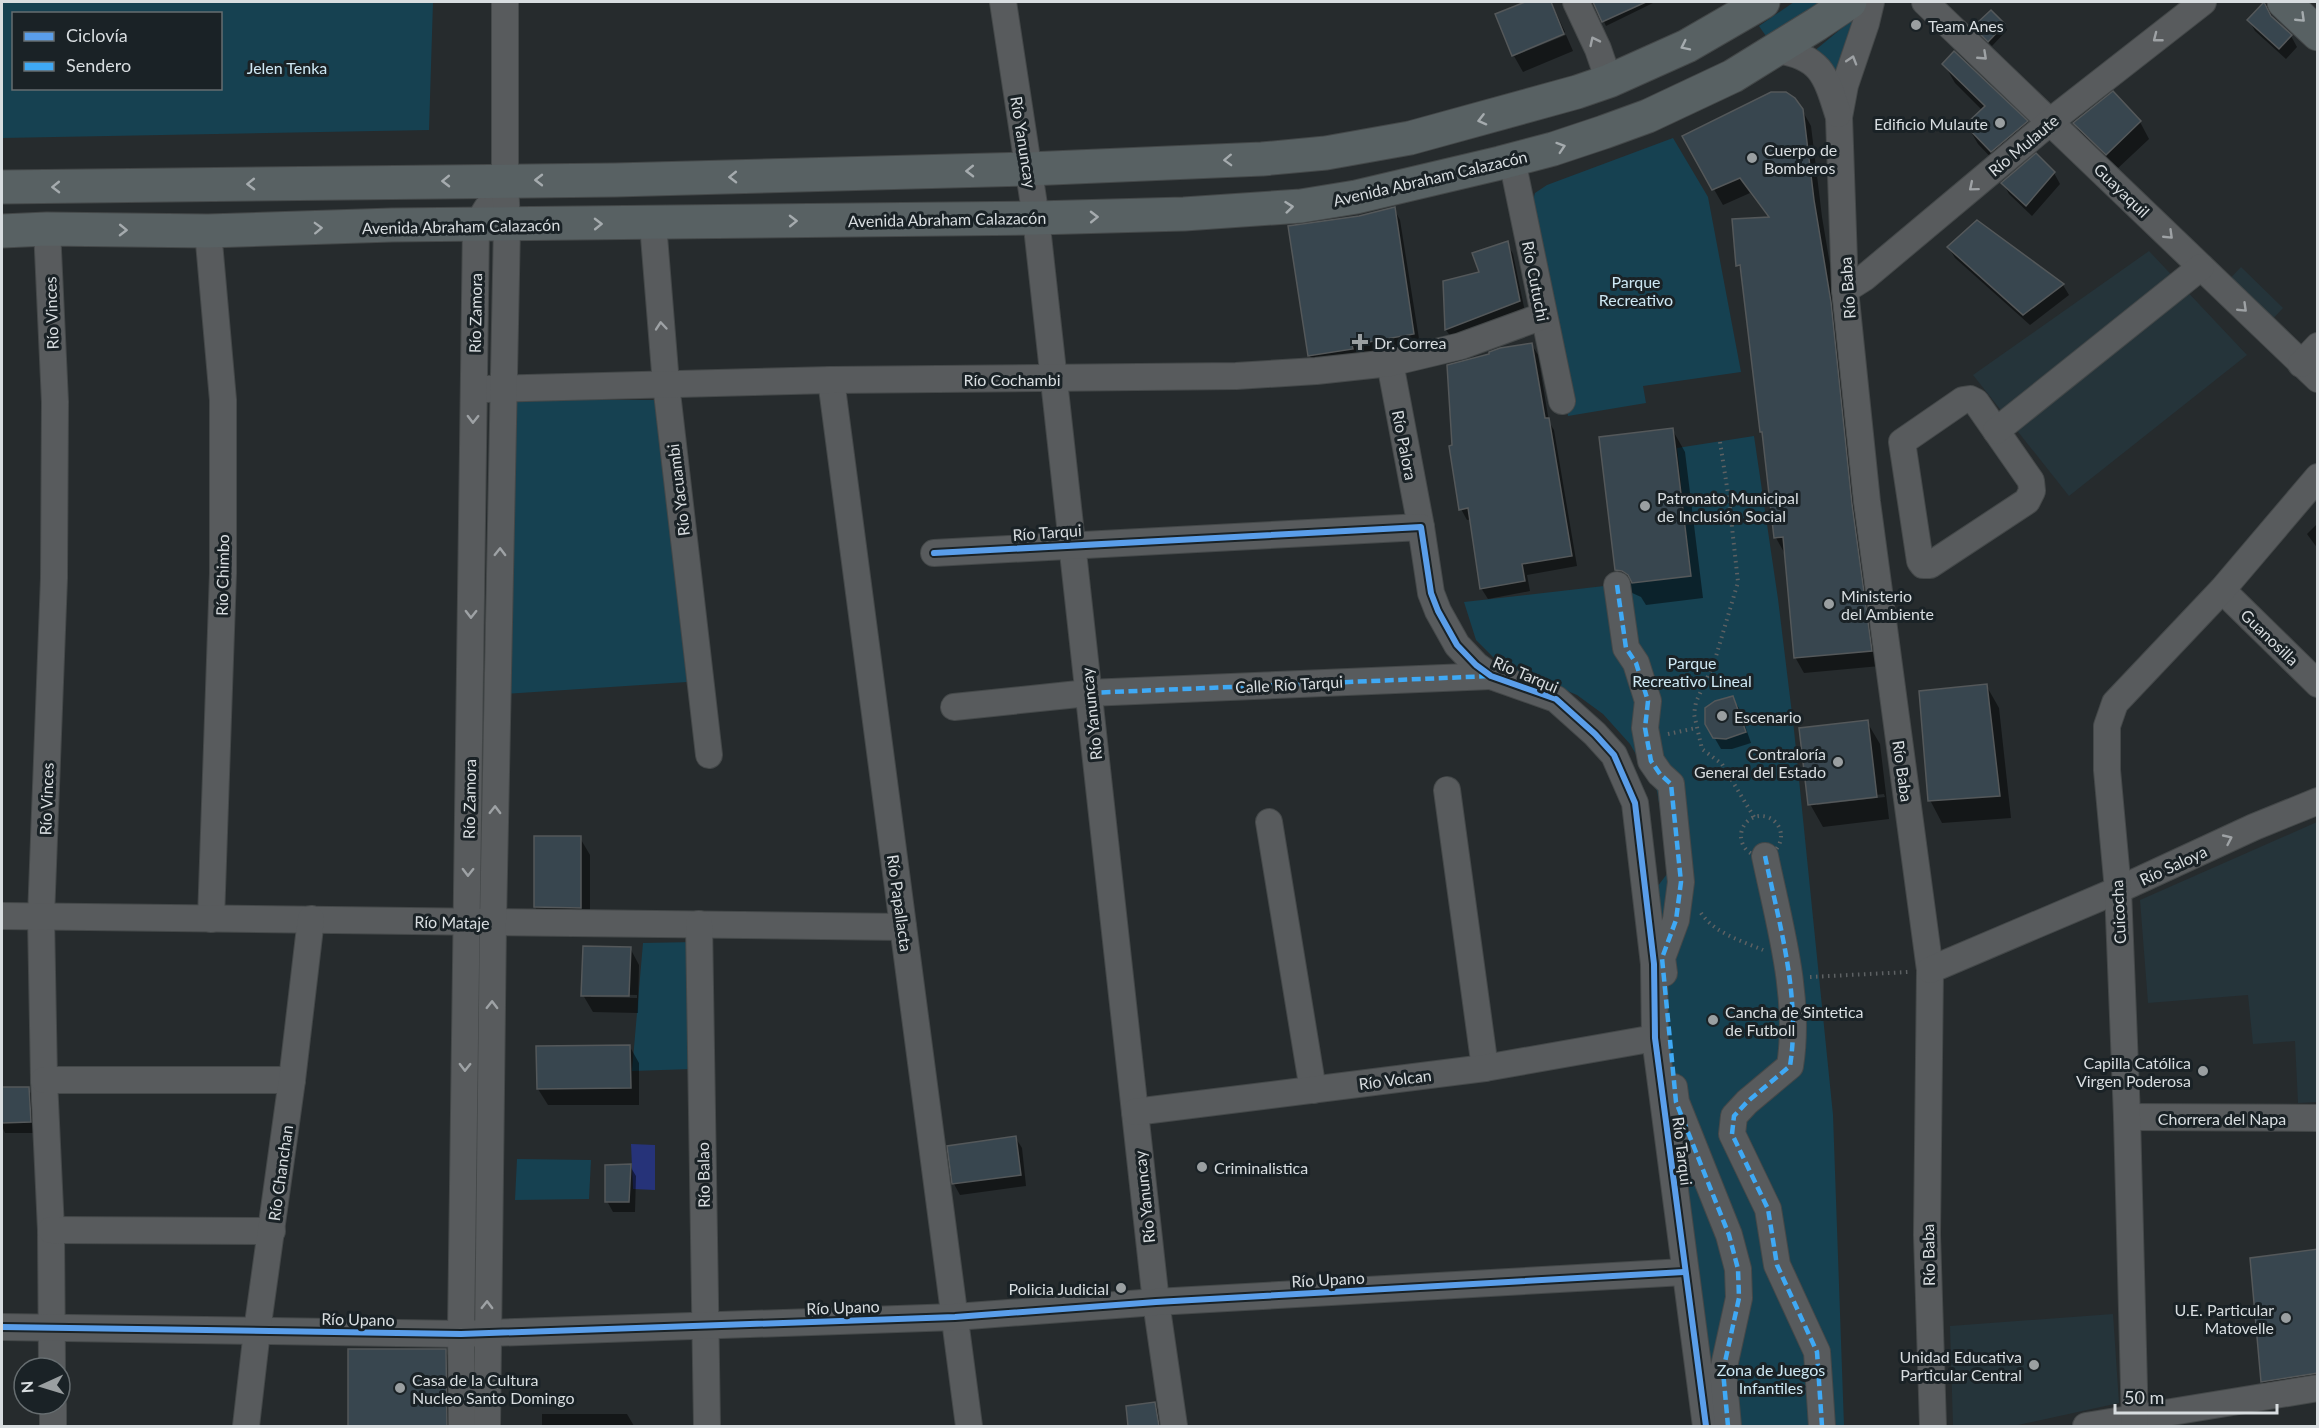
<svg xmlns="http://www.w3.org/2000/svg" width="2319" height="1428" font-family="Lato,sans-serif">
<style>
.built{fill:#25343a}
.green{fill:#164151;fill-rule:evenodd}
.water{fill:#263379}
.shadow{fill:#0007;fill-rule:evenodd}
.building{fill:#38464f;stroke:#54585a;stroke-width:1.5}
.lines{fill:none;stroke-linecap:round;stroke-linejoin:round}
.minor-casing{stroke:#444849;stroke-width:28}
.major-casing{stroke:#444849;stroke-width:35}
.path{stroke:#5d6163;stroke-width:4;stroke-dasharray:1.5 4.5;stroke-linecap:butt}
.minor{stroke:#585b5d;stroke-width:26}
.major{stroke:#586163;stroke-width:33}
.quiet{stroke:#3fa9f5;stroke-width:4.5;stroke-dasharray:9 4.5;stroke-linecap:butt}
.cycleway-casing{stroke:#1a2226;stroke-width:10}
.cycleway{stroke:#5a9eea;stroke-width:6}
.oneway{stroke:#a5abae}
.oneway2{stroke:#9ea2a5}
.poi-dot{fill:#9a9fa1;stroke:#1a2226;stroke-width:2}
.labels{text-anchor:middle;dominant-baseline:central;stroke-width:6;stroke-linejoin:round;paint-order:stroke}
.poi-label{font-size:16px;fill:#d8dde0;stroke:#1a2226;text-anchor:start}
.park-label{font-size:16px;fill:#cde7f3;stroke:#1a2226}
.street-label{font-size:16px;fill:#d8dde0;stroke:#1a2226}
</style>
<rect width="100%" height="100%" fill="#262b2d"/>
<g class="built">
<polygon points="2149,251 2247,355 2069,496 1973,375"/>
<polygon points="2241,267 2283,308 2267,325 2225,284"/>
<polygon points="2317,822 2317,1102 2298,1103 2295,1041 2253,1044 2248,995 2148,1003 2140,900"/>
<polygon points="2113,1314 2119,1403 2013,1426 1953,1426 1950,1326"/>
</g>
<g class="green">
<path d="M2,2H433L429,130L2,138ZM14,14H220V88H14Z"/>
<polygon points="1794,2 1820,2 1768,39 1759,26"/>
<polygon points="1859,14 1837,76 1813,52"/>
<polygon points="1673,138 1708,197 1741,372 1643,386 1646,403 1568,416 1531,208 1535,193 1547,185"/>
<polygon points="510,400 655,400 687,682 503,694"/>
<polygon points="1754,436 1778,599 1794,730 1833,1115 1844,1426 1719,1426 1678,1130 1651,895 1670,870 1657,791 1630,744 1603,714 1577,695 1498,662 1476,640 1464,602 1691,576 1677,448"/>
<polygon points="695,942 692,1069 632,1071 643,943"/>
<polygon points="517,1159 591,1160 589,1199 515,1200"/>
</g>
<polygon class="water" points="631,1144 655,1145 655,1190 633,1189"/>
<g class="shadow">
<polygon points="1529,2 1551,2 1565,32 1513,54 1497,14"/>
<polygon points="1595,2 1655,2 1606,26"/>
<polygon points="2265,2 2271,12 2272,18 2291,36 2297,47 2286,59 2255,31 2249,20"/>
<polygon points="2004,25 2007,30 1992,46 1977,30"/>
<polygon points="1566,35 1573,51 1523,72 1514,56"/>
<polygon points="1954,53 2027,122 2038,141 2003,170 1978,144 1967,125 1982,110 1955,83 1944,64"/>
<polygon points="1802,110 1811,126 1822,217 1839,319 1880,666 1804,673 1795,657 1785,554 1776,538 1743,274 1738,265 1769,218 1750,193 1723,205 1684,137"/>
<polygon points="2140,122 2149,139 2116,170 2084,140 2075,123"/>
<polygon points="2036,155 2054,173 2060,184 2032,216 2009,194 2003,183"/>
<polygon points="1394,209 1400,220 1420,345 1316,367 1310,356 1290,227 1359,217"/>
<polygon points="1507,243 1513,254 1525,312 1453,340 1446,330 1444,282 1481,273"/>
<polygon points="1949,248 2063,285 2069,295 2030,325 1955,258"/>
<polygon points="1532,345 1538,355 1549,422 1554,430 1577,566 1527,575 1530,591 1488,599 1481,588 1471,519 1467,520 1461,509"/>
<polygon points="1672,429 1685,452 1703,598 1646,605 1641,597 1630,592 1617,570"/>
<polygon points="2318,523 2318,549 2307,534"/>
<polygon points="1986,685 1999,708 2011,818 1942,823 1930,800"/>
<polygon points="1732,698 1739,708 1751,743 1732,749 1721,749 1706,723"/>
<path d="M1867,722L1880,744L1889,819L1823,827L1810,804ZM1884,794L1885,797L1817,805V802Z"/>
<polygon points="535,837 580,838 590,855 590,924 545,924 535,907"/>
<path d="M630,948L639,965L638,1013L593,1012L583,995ZM591,994L637,995V998L591,997Z"/>
<polygon points="630,1047 639,1063 639,1105 548,1105 538,1089"/>
<polygon points="2,1089 28,1089 35,1099 36,1133 5,1133 2,1126"/>
<polygon points="1015,1137 1022,1148 1026,1186 960,1195 954,1184 949,1147"/>
<polygon points="630,1166 636,1176 635,1212 613,1212 607,1201"/>
<polygon points="2318,1253 2318,1391 2272,1398 2263,1382"/>
<polygon points="349,1350 445,1350 464,1383 465,1426 350,1426"/>
<polygon points="1155,1404 1163,1418 1164,1426 1129,1426 1127,1407"/>
<polygon points="542,1414 627,1414 634,1426 542,1426"/>
</g>
<g class="building">
<polygon points="1525,2 1551,2 1564,34 1512,56 1495,14"/>
<polygon points="1593,2 1646,2 1602,22"/>
<polygon points="2264,2 2271,16 2292,35 2279,49 2247,20"/>
<polygon points="1991,10 2005,24 1988,42 1975,29 1980,25 1978,22"/>
<polygon points="1954,51 2028,121 1991,152 1965,125 1985,106 1942,64"/>
<polygon points="2113,91 2141,121 2106,155 2073,123"/>
<polygon points="1771,92 1786,92 1795,98 1803,109 1814,200 1831,302 1852,504 1872,651 1794,658 1783,537 1774,538 1762,432 1760,432 1740,265 1736,266 1732,219 1769,217 1740,178 1712,190 1682,136"/>
<polygon points="2036,153 2055,172 2026,206 2001,183"/>
<polygon points="1395,207 1414,334 1352,345 1353,349 1308,356 1288,226 1359,216"/>
<polygon points="1977,220 2064,284 2023,315 1947,247"/>
<polygon points="1508,241 1520,301 1445,330 1443,281 1479,272 1472,253"/>
<polygon points="1532,343 1545,418 1549,418 1572,556 1522,564 1525,581 1480,589 1468,508 1459,510 1449,446 1452,445 1447,365 1489,354 1489,352 1500,348"/>
<polygon points="1673,428 1691,576 1632,583 1628,575 1622,571 1615,570 1599,437"/>
<polygon points="1987,684 2000,796 1928,801 1919,691"/>
<polygon points="1733,696 1746,732 1726,739 1713,738 1705,724 1705,708 1715,701"/>
<polygon points="1868,720 1877,797 1808,805 1799,728"/>
<polygon points="534,836 581,836 581,908 534,907"/>
<polygon points="583,946 631,947 629,996 581,996"/>
<polygon points="630,1045 631,1088 537,1089 536,1046"/>
<polygon points="2,1087 29,1087 31,1122 2,1123"/>
<polygon points="1016,1136 1021,1175 952,1184 947,1146"/>
<polygon points="631,1164 629,1202 605,1202 605,1165"/>
<polygon points="2318,1249 2318,1373 2261,1382 2250,1258"/>
<polygon points="348,1349 446,1349 447,1426 348,1426"/>
<polygon points="1155,1402 1159,1426 1128,1426 1126,1406"/>
</g>
<g class="lines">
<defs>
<g id="minor">
<polyline points="1003,2 1036,218 1156,1302 1174,1426"/>
<polyline points="1576,2 1598,49 1609,81"/>
<polyline points="1871,2 1866,23 1845,85 1839,117 1845,290 1867,502 1930,970 1927,1235 1933,1426"/>
<polyline points="1925,2 2318,379"/>
<path d="M1776,50C1821,56 1826,76 1838,114"/>
<polyline points="1512,160 1562,401"/>
<polyline points="653,224 666,384 709,755"/>
<polyline points="47,229 55,402 54,578 41,917 44,1080 51,1230 52,1368"/>
<polyline points="208,231 223,400 223,573 211,919"/>
<polyline points="1845,290 1864,278 2061,113 2203,2"/>
<polyline points="1390,363 1421,527"/>
<polyline points="2301,364 2318,346"/>
<polyline points="831,380 969,1426"/>
<polyline points="486,389 831,380 1236,376 1316,371 1390,363 1461,346 1543,316"/>
<polygon points="1970,399 1976,402 2031,481 2032,491 2027,501 1930,565 1923,565 1920,561 1902,442 1963,400"/>
<polyline points="1996,431 2201,267"/>
<polyline points="934,553 1421,527 1431,593 1438,611 1457,645 1476,665 1491,676 1556,699 1595,734 1614,755 1635,803 1654,964 1655,1038 1706,1426"/>
<polyline points="1617,585 1626,648 1636,663 1648,701 1645,728 1651,761 1660,774 1671,784 1681,882 1676,920 1662,958 1664,973"/>
<polyline points="2222,590 2318,684"/>
<polyline points="954,707 1088,693 1491,676"/>
<polyline points="1447,790 1485,1068"/>
<polyline points="1269,822 1313,1090"/>
<path d="M1765,856C1779,923 1801,997 1790,1066L1747,1102L1734,1116L1732,1134L1768,1209L1777,1265L1817,1352L1822,1426"/>
<polyline points="2,916 903,927"/>
<polyline points="699,924 707,1426"/>
<polyline points="1930,970 2118,890 2254,827 2318,801"/>
<polyline points="44,1080 292,1080"/>
<polyline points="1674,1087 1676,1102 1729,1235 1738,1269 1739,1298 1723,1371 1728,1426"/>
<polyline points="1135,1112 1485,1068 1655,1038"/>
<polyline points="2127,1117 2318,1118"/>
<polyline points="51,1230 272,1231"/>
<polyline points="2,1327 461,1334 955,1317 1156,1302 1684,1272"/>
<polyline points="53,1404 53,1426"/>
<polyline points="246,1426 257,1331 292,1080 311,919"/>
<polyline points="462,1426 461,1334 476,226 487,208"/>
<polyline points="487,1426 493,922 507,225 505,180 505,2"/>
<polyline points="2086,1426 2318,1388"/>
<polyline points="2135,1426 2127,1117 2118,890 2107,770 2107,726 2115,703 2222,590 2318,477"/>
</g>
<g id="major">
<polyline points="2284,2 2318,34"/>
<polyline points="2,187 615,180 1028,169 1262,159 1326,153 1410,138 1577,92 1609,81 1687,46 1763,2"/>
<polyline points="2,231 47,229 208,231 392,225 1036,218 1184,214 1301,206 1356,197 1500,163 1553,149 1604,132 1648,116 1733,76 1817,24 1850,2"/>
</g>
</defs>
<use href="#minor" class="minor-casing"/>
<use href="#major" class="major-casing"/>
<g class="path">
<polyline points="1720,442 1729,500 1738,582 1714,663 1696,702 1694,714 1702,749 1722,764 1754,817"/>
<polyline points="1668,734 1696,728"/>
<circle cx="1761" cy="836" r="20"/>
<path d="M1701,913C1714,933 1742,941 1763,950"/>
<polyline points="1810,977 1908,972"/>
</g>
<use href="#minor" class="minor"/>
<use href="#major" class="major"/>
<g class="quiet">
<polyline points="1617,585 1626,648 1636,663 1648,701 1645,728 1651,761 1660,774 1671,784 1681,882 1676,920 1662,958 1676,1102 1729,1235 1738,1269 1739,1298 1723,1371 1728,1426"/>
<polyline points="1088,693 1491,676"/>
<path d="M1765,856C1779,923 1801,997 1790,1066L1747,1102L1734,1116L1732,1134L1768,1209L1777,1265L1817,1352L1822,1426"/>
</g>
<defs>
<g id="cycleway">
<polyline points="934,553 1421,527 1431,593 1438,611 1457,645 1476,665 1491,676 1556,699 1595,734 1614,755 1635,803 1654,964 1655,1038 1706,1426"/>
<polyline points="2,1327 461,1334 955,1317 1156,1302 1684,1272"/>
</g>
</defs>
<use href="#cycleway" class="cycleway-casing"/>
<use href="#cycleway" class="cycleway"/>
</g>
<defs><path id="oneway-chevron" d="M-2-3.5L2.5 0L-2 3.5" fill="none" stroke-width="1.6" stroke-linecap="round" stroke-linejoin="round" transform="scale(1.5)"/></defs>
<g class="oneway">
<use href="#oneway-chevron" transform="translate(2301 18) rotate(44)"/>
<use href="#oneway-chevron" transform="translate(1685 46) rotate(154)"/>
<use href="#oneway-chevron" transform="translate(1482 120) rotate(166)"/>
<use href="#oneway-chevron" transform="translate(1561 147) rotate(-18)"/>
<use href="#oneway-chevron" transform="translate(1228 160) rotate(178)"/>
<use href="#oneway-chevron" transform="translate(970 171) rotate(179)"/>
<use href="#oneway-chevron" transform="translate(733 177) rotate(179)"/>
<use href="#oneway-chevron" transform="translate(539 180) rotate(180)"/>
<use href="#oneway-chevron" transform="translate(446 181) rotate(179)"/>
<use href="#oneway-chevron" transform="translate(251 184) rotate(179)"/>
<use href="#oneway-chevron" transform="translate(56 187) rotate(179)"/>
<use href="#oneway-chevron" transform="translate(1289 207) rotate(-6)"/>
<use href="#oneway-chevron" transform="translate(1094 217) rotate(-1)"/>
<use href="#oneway-chevron" transform="translate(793 221) rotate(-1)"/>
<use href="#oneway-chevron" transform="translate(598 224) rotate(-1)"/>
<use href="#oneway-chevron" transform="translate(318 228) rotate(-2)"/>
<use href="#oneway-chevron" transform="translate(123 230) rotate(1)"/>
</g>
<g class="oneway2">
<use href="#oneway-chevron" transform="translate(2157 38) rotate(142)"/>
<use href="#oneway-chevron" transform="translate(1594 41) rotate(-116)"/>
<use href="#oneway-chevron" transform="translate(1983 56) rotate(43)"/>
<use href="#oneway-chevron" transform="translate(1852 60) rotate(-73)"/>
<use href="#oneway-chevron" transform="translate(1973 187) rotate(140)"/>
<use href="#oneway-chevron" transform="translate(2169 235) rotate(44)"/>
<use href="#oneway-chevron" transform="translate(2243 308) rotate(44)"/>
<use href="#oneway-chevron" transform="translate(661 326) rotate(-95)"/>
<use href="#oneway-chevron" transform="translate(473 419) rotate(91)"/>
<use href="#oneway-chevron" transform="translate(500 552) rotate(-89)"/>
<use href="#oneway-chevron" transform="translate(471 614) rotate(91)"/>
<use href="#oneway-chevron" transform="translate(495 810) rotate(-89)"/>
<use href="#oneway-chevron" transform="translate(2228 839) rotate(-25)"/>
<use href="#oneway-chevron" transform="translate(468 872) rotate(91)"/>
<use href="#oneway-chevron" transform="translate(492 1005) rotate(-89)"/>
<use href="#oneway-chevron" transform="translate(465 1067) rotate(91)"/>
<use href="#oneway-chevron" transform="translate(487 1305) rotate(-89)"/>
</g>
<g class="poi-dot">
<circle cx="1916" cy="25" r="6"/>
<circle cx="2000" cy="123" r="6"/>
<circle cx="1752" cy="158" r="6"/>
<path d="M1357 333h6v6h6v6h-6v6h-6v-6h-6v-6h6z"/>
<circle cx="1645" cy="506" r="6"/>
<circle cx="1829" cy="604" r="6"/>
<circle cx="1722" cy="716" r="6"/>
<circle cx="1838" cy="762" r="6"/>
<circle cx="1713" cy="1020" r="6"/>
<circle cx="2203" cy="1071" r="6"/>
<circle cx="1202" cy="1167" r="6"/>
<circle cx="1121" cy="1288" r="6"/>
<circle cx="2286" cy="1318" r="6"/>
<circle cx="2034" cy="1365" r="6"/>
<circle cx="400" cy="1388" r="6"/>
</g>
<g class="labels">
<g class="poi-label">
<text x="1928" y="25">Team Anes</text>
<text x="1988" y="123" text-anchor="end">Edificio Mulaute</text>
<text x="1764" y="149">Cuerpo de<tspan x="1764" dy="18">Bomberos</tspan></text>
<text x="1374" y="342">Dr. Correa</text>
<text x="1657" y="497">Patronato Municipal<tspan x="1657" dy="18">de Inclusión Social</tspan></text>
<text x="1841" y="595">Ministerio<tspan x="1841" dy="18">del Ambiente</tspan></text>
<text x="1734" y="716">Escenario</text>
<text x="1826" y="753" text-anchor="end">Contraloría<tspan x="1826" dy="18">General del Estado</tspan></text>
<text x="1725" y="1011">Cancha de Sintetica<tspan x="1725" dy="18">de Futboll</tspan></text>
<text x="2191" y="1062" text-anchor="end">Capilla Católica<tspan x="2191" dy="18">Virgen Poderosa</tspan></text>
<text x="1214" y="1167">Criminalistica</text>
<text x="1109" y="1288" text-anchor="end">Policia Judicial</text>
<text x="2274" y="1309" text-anchor="end">U.E. Particular<tspan x="2274" dy="18">Matovelle</tspan></text>
<text x="2022" y="1356" text-anchor="end">Unidad Educativa<tspan x="2022" dy="18">Particular Central</tspan></text>
<text x="412" y="1379">Casa de la Cultura<tspan x="412" dy="18">Nucleo Santo Domingo</tspan></text>
</g>
<g class="park-label">
<text x="287" y="67">Jelen Tenka</text>
<text x="1636" y="281">Parque<tspan x="1636" dy="18">Recreativo</tspan></text>
<text x="1692" y="662">Parque<tspan x="1692" dy="18">Recreativo Lineal</tspan></text>
<text x="1771" y="1369">Zona de Juegos<tspan x="1771" dy="18">Infantiles</tspan></text>
</g>
<g class="street-label">
<text transform="translate(1024 142) rotate(81)">Río Yanuncay</text>
<text transform="translate(2023 145) rotate(-40)">Río Mulaute</text>
<text transform="translate(1430 178) rotate(-13)">Avenida Abraham Calazacón</text>
<text transform="translate(2122 190) rotate(44)">Guayaquil</text>
<text transform="translate(947 219) rotate(-1)">Avenida Abraham Calazacón</text>
<text transform="translate(461 226) rotate(-1)">Avenida Abraham Calazacón</text>
<text transform="translate(1536 281) rotate(79)">Río Cutuchi</text>
<text transform="translate(1847 288) rotate(-94)">Río Baba</text>
<text transform="translate(51 313) rotate(-92)">Río Vinces</text>
<text transform="translate(475 313) rotate(-89)">Río Zamora</text>
<text x="1012" y="379">Río Cochambi</text>
<text transform="translate(1405 445) rotate(79)">Río Palora</text>
<text transform="translate(678 490) rotate(-97)">Río Yacuambi</text>
<text transform="translate(1047 532) rotate(-4)">Río Tarqui</text>
<text transform="translate(222 575) rotate(-89)">Río Chimbo</text>
<text transform="translate(2270 637) rotate(44)">Guanosilla</text>
<text transform="translate(1526 674) rotate(23)">Río Tarqui</text>
<text transform="translate(1289 684) rotate(-3)">Calle Río Tarqui</text>
<text transform="translate(1091 714) rotate(-96)">Río Yanuncay</text>
<text transform="translate(1903 771) rotate(82)">Río Baba</text>
<text transform="translate(46 799) rotate(-88)">Río Vinces</text>
<text transform="translate(469 799) rotate(-89)">Río Zamora</text>
<text transform="translate(2173 865) rotate(-25)">Río Saloya</text>
<text transform="translate(900 903) rotate(82)">Río Papallacta</text>
<text transform="translate(2118 912) rotate(-93)">Cuicocha</text>
<text transform="translate(452 922) rotate(1)">Río Mataje</text>
<text transform="translate(1395 1079) rotate(-7)">Río Volcan</text>
<text x="2222" y="1118">Chorrera del Napa</text>
<text transform="translate(1683 1151) rotate(83)">Río Tarqui</text>
<text transform="translate(280 1173) rotate(-82)">Río Chanchan</text>
<text transform="translate(703 1175) rotate(-91)">Río Balao</text>
<text transform="translate(1144 1197) rotate(-96)">Río Yanuncay</text>
<text transform="translate(1928 1255) rotate(-91)">Río Baba</text>
<text transform="translate(1328 1279) rotate(-3)">Río Upano</text>
<text transform="translate(843 1307) rotate(-2)">Río Upano</text>
<text transform="translate(358 1319) rotate(1)">Río Upano</text>
</g>
</g>
<rect width="2319" height="1428" fill="none" stroke="#d8dde0" stroke-width="6"/>
<rect x="12" y="12" width="210" height="78" fill="#1a2226" stroke="#666d70" stroke-width="1.5"/>
<rect x="24" y="32" width="30" height="9" fill="#5a9eea" stroke="#666d70" stroke-width="1.5"/>
<text x="66" y="42" font-size="18" fill="#d8dde0">Ciclovía</text>
<rect x="24" y="62" width="30" height="9" fill="#3fa9f5" stroke="#666d70" stroke-width="1.5"/>
<text x="66" y="72" font-size="18" fill="#d8dde0">Sendero</text>
<g transform="translate(42 1386) rotate(266)"><circle r="28" fill="#1a2226" stroke="#666d70" stroke-width="1.5"/>
<path d="M0-4.5L10 22L0 15L-10 22Z" fill="#9a9fa1"/>
<text y="-9" font-size="16" font-weight="bold" text-anchor="middle" fill="#d8dde0">N</text>
</g>
<path d="M2115 1404v9h162v-9" fill="none" stroke="#d8dde0" stroke-width="3"/>
<text x="2124" y="1404" font-size="18" fill="#d8dde0" stroke="#1a2226" stroke-width="4.5" paint-order="stroke">50 m</text>
</svg>
